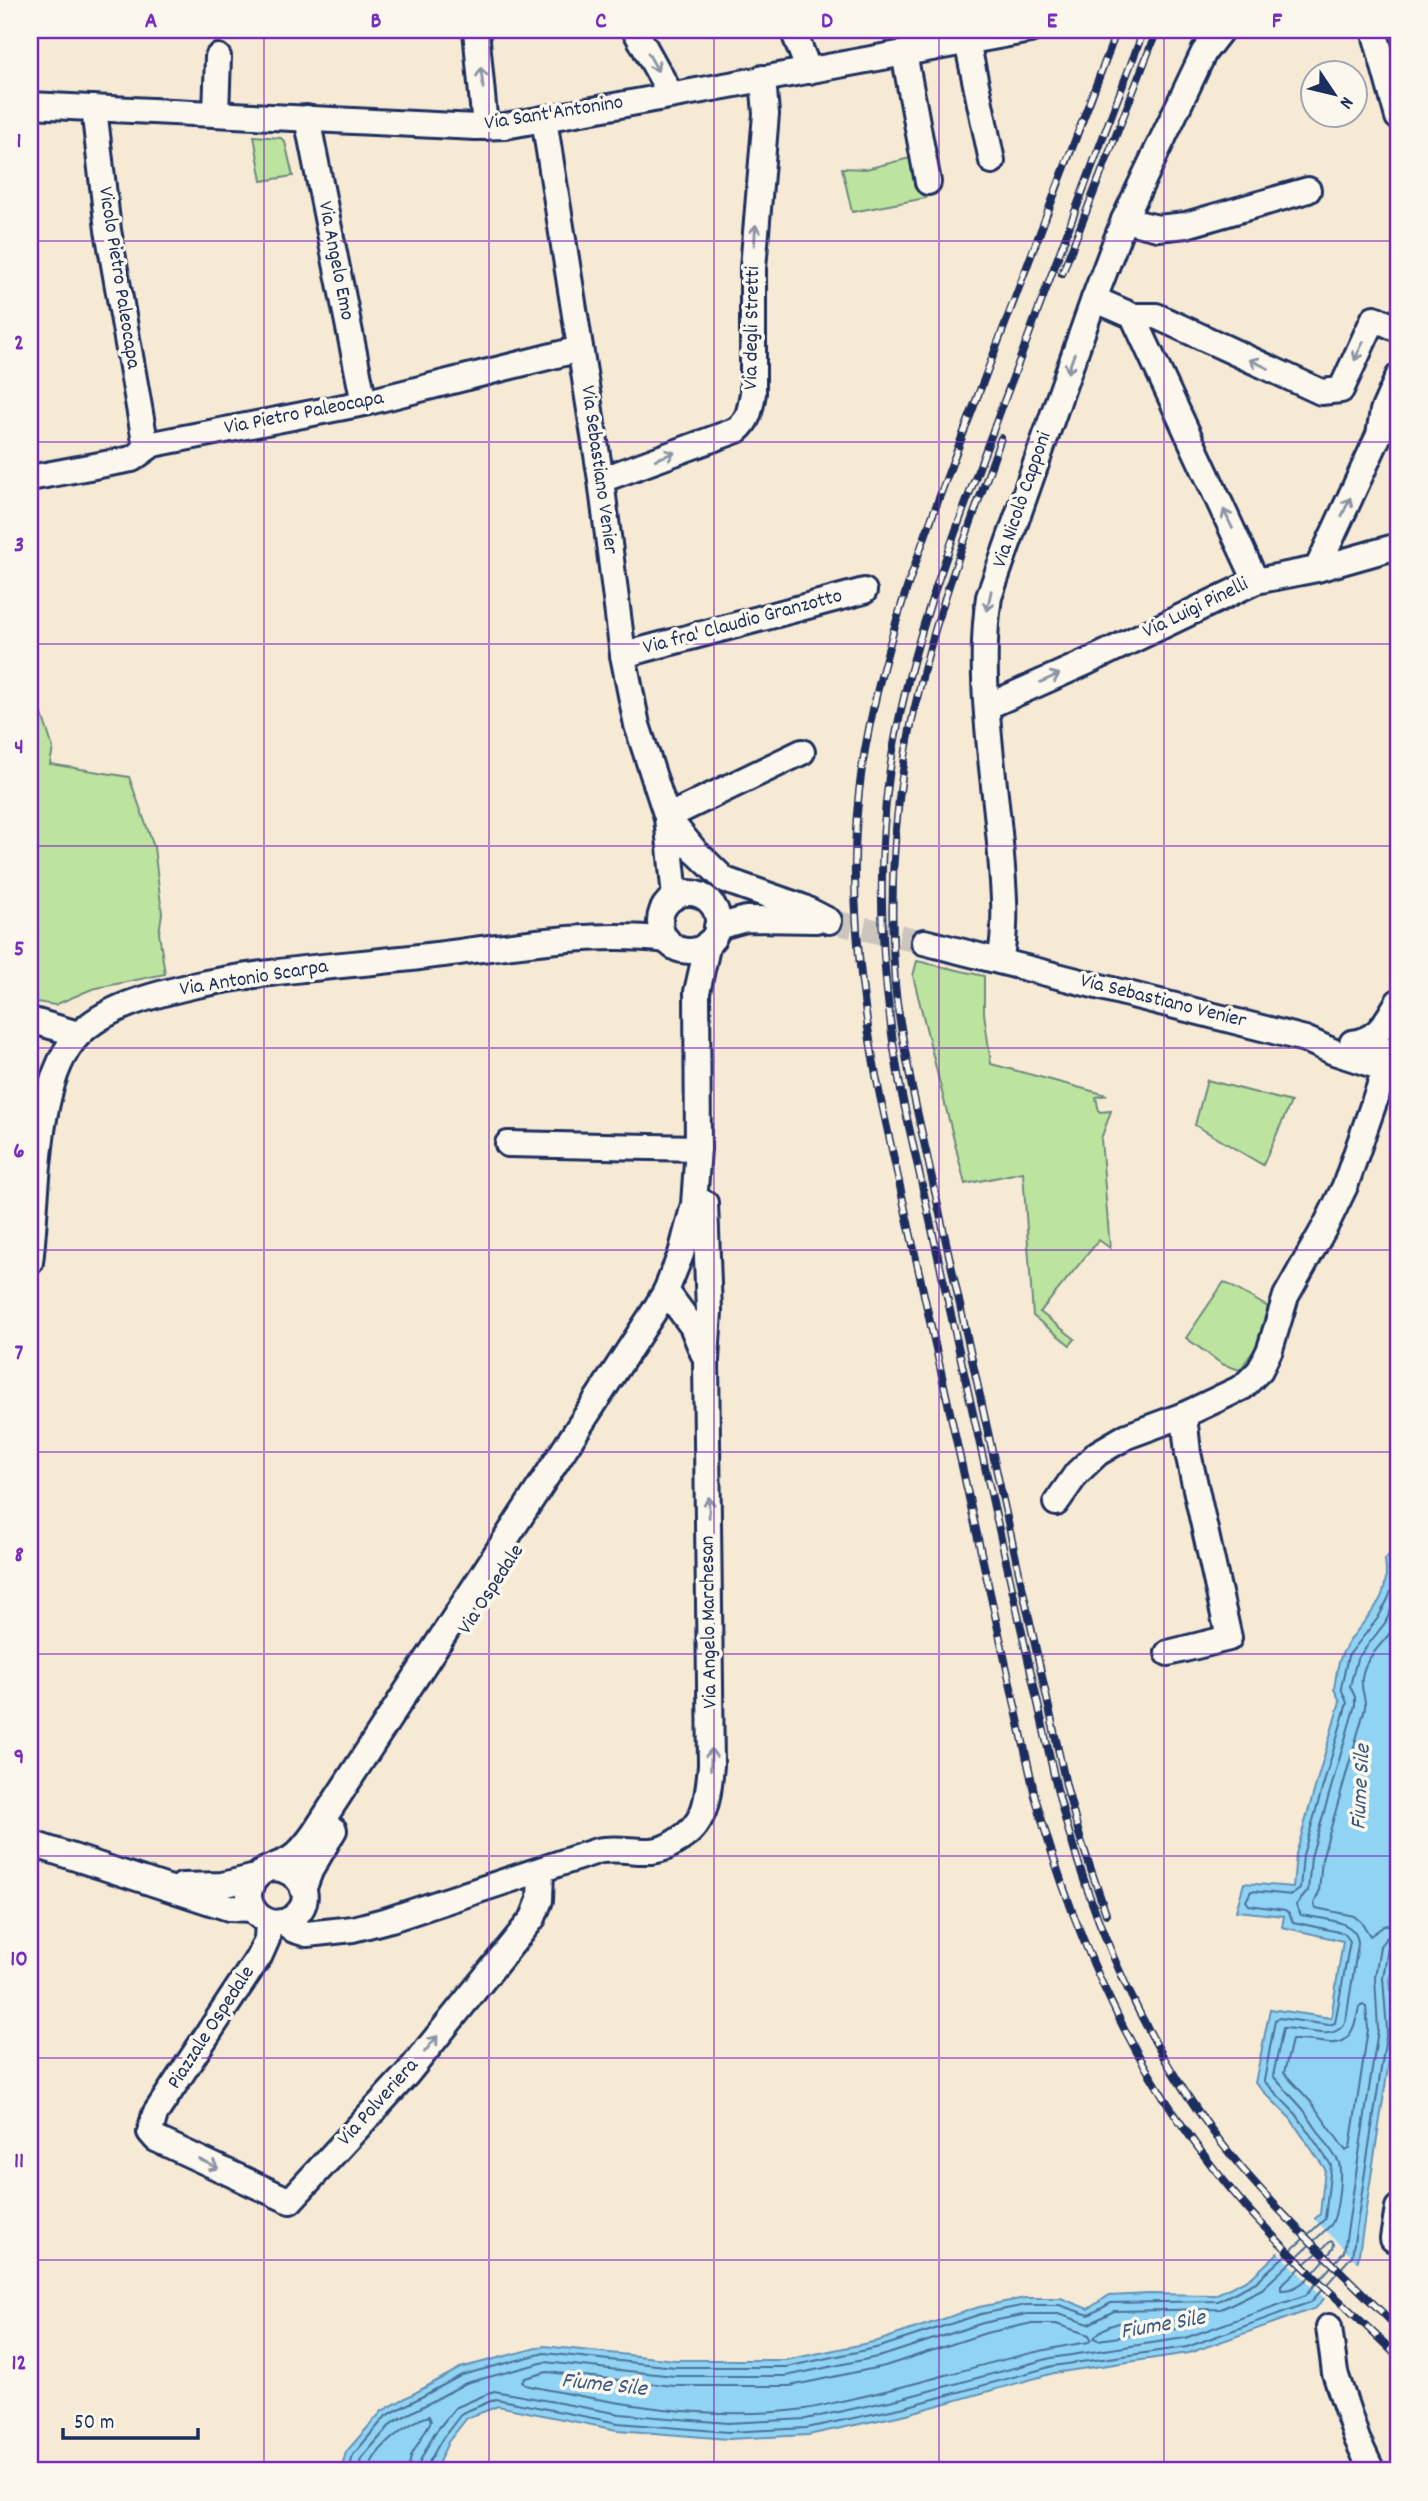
<svg xmlns="http://www.w3.org/2000/svg" width="1428" height="2501" font-family="Dekko,sans-serif">
<style>
.green{fill:#bce49f;stroke:#6c8a7e;stroke-width:2}
.water{fill:#91d3f2;stroke:#6291b7;stroke-width:2}
.pier{fill:#f7ead5}
.lines{fill:none;stroke-linecap:round;stroke-linejoin:round}
.shore{stroke:#4a7199;stroke-width:2}
.minor-tunnel{stroke:#cbc5bd;stroke-width:24;stroke-dasharray:24 12;stroke-linecap:butt}
.minor-casing{stroke:#1b2f5e;stroke-width:30}
.minor{stroke:#fbf7ec;stroke-width:24}
.rail-casing{stroke:#1b2f5e;stroke-width:8}
.rail{stroke:#fbf7ec;stroke-width:5;stroke-dasharray:16;stroke-linecap:butt}
.oneway{stroke:#8b93a5}
.grid{fill:none;stroke:#7b2cbf;stroke-width:2;stroke-opacity:0.55}
.labels{text-anchor:middle;dominant-baseline:central;stroke-width:7;stroke-linejoin:round;paint-order:stroke}
.street-label{font-size:21px;fill:#1b2f5e;stroke:#fbf7ec}
.water-label{font-size:23px;font-style:italic;fill:#385883;stroke:#fbf7ec}
.neatline{fill:none;stroke:#7b2cbf;stroke-width:2.5}
.grid-label{font-size:23px;text-anchor:middle;font-weight:bold;fill:#7b2cbf}
</style>
<rect width="100%" height="100%" fill="#f7ead5"/>
<filter id="ink" filterUnits="userSpaceOnUse"><feTurbulence type="fractalNoise" baseFrequency=".0143" numOctaves="2"/><feDisplacementMap in="SourceGraphic" scale="14" xChannelSelector="R" yChannelSelector="G"/><feConvolveMatrix kernelMatrix="1 2 1 2 8 2 1 2 1" color-interpolation-filters="sRGB"/></filter>
<g filter="url(#ink)">
<g class="green">
<polygon points="254,136 281,138 285,142 293,176 262,181"/>
<polygon points="918,156 926,198 852,212 842,168 866,169"/>
<polygon points="30,677 53,748 50,764 129,777 154,847 162,913 159,933 165,974 92,989 55,1005 30,1001"/>
<polygon points="917,961 984,976 984,1013 991,1064 1107,1095 1096,1097 1099,1112 1111,1111 1101,1139 1110,1248 1099,1240 1040,1312 1075,1339 1070,1345 1033,1316 1023,1172 965,1184 913,976"/>
<polygon points="1207,1080 1291,1102 1263,1165 1195,1125"/>
<polygon points="1224,1282 1268,1307 1256,1347 1240,1370 1222,1364 1186,1338"/>
</g>
<path class="water" d="M1398,1542V1930L1390,1979L1394,2030L1358,2260L1316,2308L1189,2353L1054,2373L907,2414L808,2435L728,2439L617,2430L498,2406L467,2418L448,2442L435,2471H341L346,2452L382,2411L460,2368L544,2346L675,2360H786L878,2341L979,2307L1025,2298H1061L1088,2309L1108,2296L1149,2294L1215,2295L1252,2277L1320,2214L1325,2169L1290,2118L1255,2083L1270,2009L1331,2018L1343,1941L1282,1927L1284,1916L1236,1911L1244,1883L1293,1887L1296,1854L1340,1701L1334,1689C1336,1677 1337,1662 1343,1652C1361,1616 1392,1607 1385,1560Z"/>
<polygon class="pier" points="1312,2217 1359,2264 1327,2301 1277,2251"/>
<g class="lines">
<g class="shore">
<path d="M1398,1621C1388,1642 1359,1658 1362,1685C1362,1693 1366,1698 1365,1708L1322,1859L1319,1892L1314,1904L1316,1908L1354,1916L1362,1923L1370,1936L1384,1926L1398,1923"/>
<path d="M1363,2005L1366,2007L1368,2029L1350,2148L1346,2151L1311,2102L1284,2073L1292,2040C1330,2038 1349,2061 1359,2007Z"/>
<path d="M1331,2241L1334,2244L1333,2249C1320,2264 1303,2292 1281,2290V2285Z"/>
<path d="M1150,2320L1182,2321L1185,2325L1182,2328L1098,2340L1094,2338C1106,2321 1130,2321 1150,2320Z"/>
<path d="M1028,2324H1056L1089,2335L1091,2339L1089,2342C1008,2354 931,2382 851,2399C836,2402 820,2407 805,2409C712,2422 616,2404 525,2385L522,2382L525,2378L547,2372L674,2386H790L885,2366L986,2333Z"/>
<polyline points="349,2471 353,2455 386,2416 462,2375 544,2353 675,2367 786,2367 880,2347 981,2314 1026,2305 1059,2305 1089,2315 1111,2303 1218,2301 1256,2282 1325,2219 1331,2165 1296,2114 1264,2081 1275,2020 1279,2018 1329,2025 1335,2023 1350,1941 1344,1933 1293,1922 1289,1913 1285,1910 1249,1905 1246,1901 1251,1891 1292,1895 1300,1889 1303,1855 1347,1703 1341,1688 1348,1656 1378,1618 1388,1599 1395,1580 1393,1562 1398,1554"/>
<path d="M358,2471L361,2459L392,2423L466,2383L545,2362L674,2376H786L882,2356L983,2323L1027,2314H1058L1089,2324L1114,2311L1221,2309L1262,2289L1331,2225C1338,2214 1342,2175 1339,2162L1303,2109L1273,2076L1283,2028C1303,2027 1336,2045 1346,2020L1358,1944C1358,1919 1320,1919 1301,1915L1296,1905L1308,1891L1311,1857L1355,1705V1697L1350,1686L1357,1659L1385,1623L1398,1596"/>
<path d="M368,2471C374,2449 408,2422 429,2416L431,2421L411,2456L408,2471"/>
<polyline points="419,2471 420,2461 434,2434 455,2408 494,2391 620,2414 728,2423 806,2419 903,2398 1051,2358 1185,2338 1306,2295 1344,2252 1378,2030 1375,1977 1380,1946 1386,1938 1398,1934"/>
<polyline points="428,2471 428,2464 442,2439 462,2413 496,2399 618,2423 728,2432 807,2428 905,2407 1053,2366 1187,2347 1311,2302 1352,2256 1387,2030 1383,1978 1388,1948 1393,1944 1398,1943"/>
</g>
<polyline class="minor-tunnel" points="829,921 924,942"/>
<defs>
<g id="minor">
<polyline points="476,30 485,127"/>
<polyline points="635,30 671,95"/>
<polyline points="793,30 809,71"/>
<polyline points="1374,30 1398,117"/>
<polyline points="967,41 992,161"/>
<polyline points="904,53 928,182"/>
<polyline points="30,105 476,127 505,126 1030,30"/>
<polyline points="94,108 108,230 146,447"/>
<polyline points="216,113 218,57"/>
<polyline points="307,118 364,403"/>
<polyline points="544,119 601,480 623,655 637,725 667,817 675,897"/>
<polyline points="1124,220 1158,228 1186,225 1308,190"/>
<polyline points="1094,299 1133,316 1256,581"/>
<polyline points="1133,316 1156,316 1321,392 1341,390 1374,318 1398,329"/>
<polyline points="30,478 132,459 153,444 364,403 580,349"/>
<path d="M601,480L737,430C750,419 750,408 753,393V268L766,114L763,78"/>
<polyline points="1317,569 1379,435 1383,411 1398,377"/>
<polyline points="623,655 864,591"/>
<polyline points="988,706 1087,662 1256,581 1317,569 1398,546"/>
<polyline points="667,817 696,852 725,880 802,907 829,921"/>
<polyline points="667,817 802,752"/>
<circle cx="689" cy="922" r="29"/>
<polyline points="717,927 746,919 816,920"/>
<polyline points="924,942 1305,1039 1334,1052 1398,1073"/>
<path d="M1000,961C1008,922 1003,883 1000,843C993,765 977,674 989,597L1094,299L1124,220L1204,52L1221,30"/>
<polyline points="30,1020 78,1034"/>
<path d="M1352,1043C1378,1040 1386,1022 1398,1002"/>
<polyline points="508,1144 698,1148"/>
<path d="M30,1262C38,1200 34,1090 73,1041C99,1008 153,995 192,986C266,970 343,966 419,957C500,948 585,930 667,940"/>
<polyline points="666,1291 692,1326 703,1353"/>
<polyline points="1056,1503 1077,1473 1098,1453 1127,1436 1184,1415 1243,1387 1260,1370 1270,1349 1286,1296 1326,1225 1345,1186 1389,1059 1388,1052 1366,1041"/>
<polyline points="1168,1653 1229,1638 1188,1453 1184,1415"/>
<polyline points="30,1843 229,1908 253,1909"/>
<path d="M271,1868C299,1867 319,1900 292,1918C267,1934 237,1905 254,1880C262,1868 278,1866 290,1859C300,1853 306,1844 313,1835L653,1313L666,1291L681,1254L694,1204L698,1148L697,992L708,943"/>
<polyline points="182,1886 222,1885 256,1877"/>
<polyline points="303,1890 310,1871 334,1830"/>
<polyline points="268,1922 267,1939 260,1955 155,2114 150,2132 156,2139 290,2201 407,2074 533,1918 540,1900 541,1870"/>
<path d="M283,1922L294,1930L307,1934L353,1929L391,1919L597,1851C616,1847 633,1852 652,1851C661,1850 670,1846 677,1841C707,1824 708,1797 711,1765L706,1360L709,1311L705,1203"/>
<polyline points="1393,2239 1398,2208"/>
<polyline points="1329,2327 1335,2373 1357,2439 1372,2471"/>
</g>
</defs>
<use href="#minor" class="minor-casing"/>
<use href="#minor" class="minor"/>
<defs>
<g id="rail">
<path d="M1117,30C1068,157 1020,284 972,411C927,529 881,644 862,768C846,877 859,989 880,1096L1035,1796C1077,1948 1141,2089 1247,2208C1294,2261 1348,2307 1398,2357"/>
<path d="M1144,30C1094,159 1046,290 997,420C954,535 906,653 889,776C875,882 882,986 901,1091L1057,1789C1091,1922 1147,2053 1235,2160C1285,2220 1343,2273 1398,2328"/>
<polyline points="1062,274 1157,30"/>
<path d="M1001,438C972,521 939,604 919,690C895,786 888,885 895,984C898,1019 906,1054 912,1088L1066,1785L1079,1834L1106,1914"/>
</g>
</defs>
<use href="#rail" class="rail-casing"/>
<use href="#rail" class="rail"/>
</g>
<defs><path id="oneway-shaft" d="M-6 0H5M1.5-3L5.5 0L1.5 3" fill="none" stroke-width="1.6" stroke-linecap="round" stroke-linejoin="round" transform="scale(1.75)"/></defs>
<g class="oneway">
<use href="#oneway-shaft" transform="translate(653 62) rotate(61)"/>
<use href="#oneway-shaft" transform="translate(482 78) rotate(-96)"/>
<use href="#oneway-shaft" transform="translate(755 235) rotate(-86)"/>
<use href="#oneway-shaft" transform="translate(1359 351) rotate(115)"/>
<use href="#oneway-shaft" transform="translate(1071 363) rotate(109)"/>
<use href="#oneway-shaft" transform="translate(1259 364) rotate(-155)"/>
<use href="#oneway-shaft" transform="translate(665 456) rotate(-20)"/>
<use href="#oneway-shaft" transform="translate(1346 507) rotate(-65)"/>
<use href="#oneway-shaft" transform="translate(1228 519) rotate(-115)"/>
<use href="#oneway-shaft" transform="translate(989 601) rotate(102)"/>
<use href="#oneway-shaft" transform="translate(1050 678) rotate(-24)"/>
<use href="#oneway-shaft" transform="translate(709 1507) rotate(-91)"/>
<use href="#oneway-shaft" transform="translate(711 1759) rotate(-88)"/>
<use href="#oneway-shaft" transform="translate(431 2044) rotate(-51)"/>
<use href="#oneway-shaft" transform="translate(209 2164) rotate(25)"/>
</g>
</g>
<path class="grid" d="M264,30V2471M489,30V2471M714,30V2471M939,30V2471M1164,30V2471M30,241H1398M30,442H1398M30,644H1398M30,846H1398M30,1048H1398M30,1250H1398M30,1452H1398M30,1654H1398M30,1856H1398M30,2058H1398M30,2260H1398"/>
<g class="labels">
<g class="street-label">
<text transform="translate(554 114) rotate(-9)">Via Sant'Antonino</text>
<text transform="translate(335 261) rotate(79)">Via Angelo Emo</text>
<text transform="translate(118 278) rotate(81)">Vicolo Pietro Paleocapa</text>
<text transform="translate(753 328) rotate(-89)">Via degli Stretti</text>
<text transform="translate(304 414) rotate(-11)">Via Pietro Paleocapa</text>
<text transform="translate(598 470) rotate(82)">Via Sebastiano Venier</text>
<text transform="translate(1023 500) rotate(-71)">Via Nicolò Capponi</text>
<text transform="translate(1196 609) rotate(-26)">Via Luigi Pinelli</text>
<text transform="translate(743 623) rotate(-15)">Via fra' Claudio Granzotto</text>
<text transform="translate(254 979) rotate(-9)">Via Antonio Scarpa</text>
<text transform="translate(1163 1002) rotate(14)">Via Sebastiano Venier</text>
<text transform="translate(492 1590) rotate(-57)">Via Ospedale</text>
<text transform="translate(710 1622) rotate(-91)">Via Angelo Marchesan</text>
<text transform="translate(212 2028) rotate(-57)">Piazzale Ospedale</text>
<text transform="translate(379 2103) rotate(-48)">Via Polveriera</text>
</g>
<g class="water-label">
<text transform="translate(1362 1787) rotate(-87)">Fiume Sile</text>
<text transform="translate(1163 2326) rotate(-10)">Fiume Sile</text>
<text transform="translate(604 2386) rotate(6)">Fiume Sile</text>
</g>
</g>
<rect width="1428" height="2501" fill="none" stroke="#fbf7ec" stroke-width="77"/>
<g transform="translate(1334 94) rotate(125)"><circle r="33" fill="#fbf7ec" stroke="#a1a7b3" stroke-width="2"/>
<path d="M0-5L12 26L0 18L-12 26Z" fill="#1b2f5e"/>
<text y="-10" font-size="19" font-weight="bold" text-anchor="middle" fill="#1b2f5e">N</text>
</g>
<path d="M63 2428v10h135v-10" fill="none" stroke="#1b2f5e" stroke-width="3.5"/>
<text x="74" y="2428" font-size="21" fill="#1b2f5e" stroke="#fbf7ec" stroke-width="5" paint-order="stroke">50 m</text>
<rect x="38" y="38" width="1352" height="2424" class="neatline"/>
<g class="grid-label">
<text x="151" y="27">A</text>
<text x="376" y="27">B</text>
<text x="601" y="27">C</text>
<text x="827" y="27">D</text>
<text x="1052" y="27">E</text>
<text x="1277" y="27">F</text>
<text x="19" y="147">1</text>
<text x="19" y="349">2</text>
<text x="19" y="551">3</text>
<text x="19" y="753">4</text>
<text x="19" y="955">5</text>
<text x="19" y="1157">6</text>
<text x="19" y="1359">7</text>
<text x="19" y="1561">8</text>
<text x="19" y="1763">9</text>
<text x="19" y="1965">10</text>
<text x="19" y="2167">11</text>
<text x="19" y="2369">12</text>
</g>
</svg>
